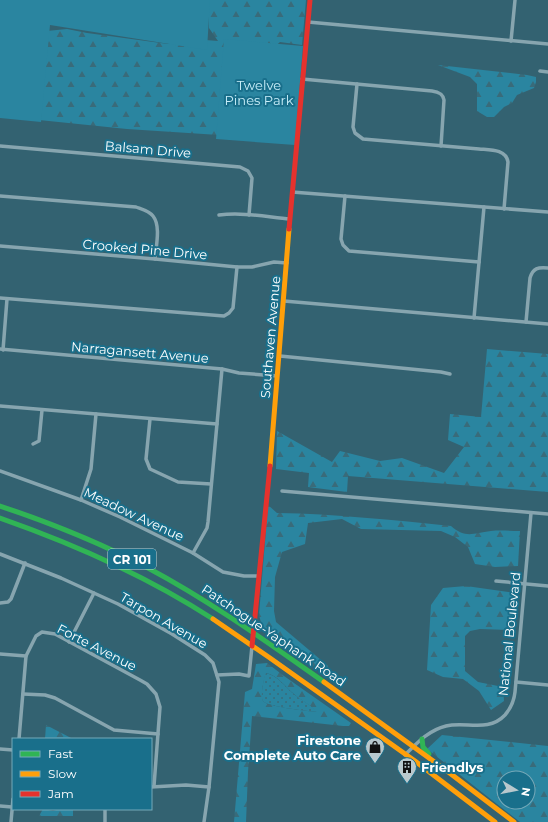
<svg xmlns="http://www.w3.org/2000/svg" width="548" height="822" font-family="Montserrat,sans-serif">
<style>
.grass{fill:url(#grass-dots)}
.forest{fill:url(#forest-firs);fill-rule:evenodd}
.park{fill:#2a85a0}
.lines{fill:none;stroke-linecap:round;stroke-linejoin:round}
.street{stroke:#87a5af;stroke-width:3.5}
.fast{stroke:#30b455;stroke-width:5}
.slow{stroke:#ff9f0a;stroke-width:5}
.jam{stroke:#e5322d;stroke-width:5}
.labels{text-anchor:middle;dominant-baseline:central;stroke-width:4;stroke-linejoin:round;paint-order:stroke}
.shield{fill:#196f8b;stroke:#bad4dc;stroke-width:1}
.shield-label{font-size:12px;font-weight:bold;fill:#fff}
.park-label{font-size:13px;fill:#c9effa;stroke:#196f8b}
.street-label{font-size:13px;fill:#fff;stroke:#196f8b}
.poi-label{font-size:13px;font-weight:bold;fill:#fff;stroke:#196f8b;text-anchor:end}
</style>
<defs>
<pattern id="grass-dots" width="8" height="8" patternUnits="userSpaceOnUse"><rect width="8" height="8" fill="#2a85a0"/><path d="M2 2h.1M6 6h.1" fill="none" stroke="#396b7a" stroke-width="1.8" stroke-linecap="round"/></pattern>
<pattern id="forest-firs" width="22" height="20" patternUnits="userSpaceOnUse"><rect width="22" height="20" fill="#2a85a0"/><path d="M5 1l3.5 6h-7zM16 11l3.5 6h-7z" fill="#396b7a"/></pattern>
</defs>
<rect width="100%" height="100%" fill="#336271"/>
<path class="grass" d="M265,673C278,675 286,688 295,695C303,701 311,705 318,712C309,711 267,707 263,701C260,696 264,679 265,673Z"/>
<g class="forest">
<polygon points="208,0 306,0 302,45 280,42 266,54 219,135 127,129 0,116 47,31 67,29 87,33 168,44 197,42 205,40 218,41 209,28"/>
<polygon points="438,65 527,75 536,77 536,82 534,88 517,95 512,103 504,107 494,117 487,117 477,111 477,84 470,77"/>
<polygon points="487,349 548,354 548,492 348,476 347,492 308,487 309,473 276,469 277,431 332,462 340,451 380,461 402,458 444,473 464,447 448,440 450,414 481,417"/>
<path d="M268,505L277,513C335,514 393,520 451,526C466,539 473,533 491,531C500,530 510,531 520,531L518,566L495,567L475,564L468,547L455,537L441,531L361,529L342,519L308,523L305,544L282,552L275,577L274,611L276,622L328,666L323,673L263,630L259,615Z"/>
<polygon points="466,586 516,593 514,624 511,630 480,629 470,631 465,636 465,671 478,682 503,687 504,701 491,710 479,691 463,679 443,677 427,670 431,605 443,588"/>
<path d="M267,663L284,676L351,723L349,726H343L252,716L248,772L246,822H234L245,692L252,689L256,664ZM266,673C278,675 285,687 294,694C302,701 310,704 317,712C309,711 267,707 263,701C260,696 264,678 266,673Z"/>
<polygon points="46,725 73,739 45,739"/>
<path d="M442,735L548,746V822H520L427,749ZM504,778H528V802H504Z"/>
<polygon points="43,809 53,811 60,809 73,809 73,816 39,816"/>
</g>
<g class="park">
<polygon points="0,0 210,0 207,50 50,25 41,122 0,118"/>
<polygon points="224,39 303,46 295,145 216,139"/>
</g>
<g class="lines">
<g class="street">
<polyline points="308,22 548,44"/>
<polyline points="511,41 515,0"/>
<polyline points="540,71 548,72"/>
<path d="M302,79L432,91C439,92 443,94 444,100L441,146"/>
<path d="M357,84L353,127L355,133L363,139L479,149C490,150 506,149 508,162L504,209"/>
<polyline points="0,146 240,167 248,171 252,178 249,215"/>
<polyline points="292,192 548,212"/>
<path d="M0,196L136,207C141,209 149,211 153,216C161,226 156,246 155,259"/>
<polyline points="345,196 341,239 343,245 349,251 479,262"/>
<path d="M219,215C243,212 267,217 290,219"/>
<polyline points="0,246 155,259 237,267 252,267 274,262 287,263"/>
<polyline points="0,298 224,316 229,313 233,308 237,267"/>
<polyline points="284,301 548,324"/>
<polyline points="474,318 484,207"/>
<path d="M526,322L530,278C533,268 538,267 548,268"/>
<polyline points="0,349 222,369 239,373 277,376"/>
<polyline points="3,350 7,299"/>
<polyline points="280,356 441,372 450,374"/>
<polyline points="0,406 217,424"/>
<polyline points="150,419 146,459 150,469 178,482 211,484"/>
<polyline points="33,444 39,441 42,410"/>
<polyline points="0,471 81,500 120,517 193,553 223,572 244,576 258,576"/>
<polyline points="282,491 548,514"/>
<polyline points="81,500 91,469 96,414"/>
<polyline points="193,553 207,528 208,522 222,369"/>
<polyline points="0,554 61,578 118,604 172,634 205,655 213,663 219,682 209,787 204,822"/>
<polyline points="496,581 548,586"/>
<polyline points="0,603 8,602 11,599 25,563"/>
<polyline points="69,642 94,593"/>
<polyline points="0,654 26,656"/>
<polyline points="217,675 239,674 249,676 252,646"/>
<polyline points="516,682 548,685"/>
<polyline points="23,694 45,695 55,698 114,730 158,734"/>
<polyline points="19,739 26,656 36,636 42,632 55,634 140,680 147,684 156,694 160,707 154,786"/>
<polyline points="0,749 13,750"/>
<path d="M405,755C417,743 429,730 446,726C466,721 488,733 505,715C511,708 514,701 515,692L531,513"/>
<polyline points="151,787 186,785 209,787"/>
<polyline points="0,806 12,807"/>
<polyline points="105,809 105,822"/>
<polyline points="11,822 13,799"/>
</g>
<g class="fast">
<path d="M0,506C51,523 101,543 148,568C210,601 267,642 324,682"/>
<path d="M0,518C74,544 147,576 213,619"/>
<polyline points="422,739 423,747 429,754"/>
</g>
<g class="slow">
<polyline points="270,466 289,229"/>
<polyline points="213,619 270,658 415,761 495,822"/>
<polyline points="324,682 447,771 514,822"/>
</g>
<g class="jam">
<polyline points="289,229 310,0"/>
<polyline points="252,646 270,466"/>
</g>
</g>
<defs>
<symbol id="shop-pin" viewBox="-11 -11 22 30"><path d="M0 17L-7.5 6A9.5 9.5 0 1 1 7.5 6Z" fill="#b8c8cd" stroke="#196f8b"/><path d="M-5-2.5h2.3a2.7 3.5 0 0 1 5.4 0H5L5.5 6h-11ZM-1.5-2.5h3a1.5 2.3 0 0 0-3 0Z" fill="#111"/></symbol>
<symbol id="building-pin" viewBox="-11 -11 22 30"><path d="M0 17L-7.5 6A9.5 9.5 0 1 1 7.5 6Z" fill="#b8c8cd" stroke="#196f8b"/><path d="M-4-6H4V6H1V3H-1V6H-4ZM-2.5-4.3h1.7v1.8h-1.7ZM.8-4.3h1.7v1.8H.8ZM-2.5-1h1.7V.8h-1.7ZM.8-1h1.7V.8H.8Z" fill="#111"/></symbol>
</defs>
<g fill-rule="evenodd">
<use href="#shop-pin" x="364" y="736" width="22" height="30"/>
<use href="#building-pin" x="396" y="756" width="22" height="30"/>
</g>
<g class="labels">
<rect class="shield" x="108" y="549" width="48" height="20" rx="3"/>
<g class="shield-label">
<text x="132" y="559">CR 101</text>
</g>
<g class="park-label">
<text x="259" y="85">Twelve<tspan x="259" dy="15">Pines Park</tspan></text>
</g>
<g class="street-label">
<text transform="translate(148 149) rotate(5)">Balsam Drive</text>
<text transform="translate(145 249) rotate(5)">Crooked Pine Drive</text>
<text transform="translate(270 337) rotate(-85)">Southaven Avenue</text>
<text transform="translate(140 352) rotate(5)">Narragansett Avenue</text>
<text transform="translate(134 514) rotate(25)">Meadow Avenue</text>
<text transform="translate(164 620) rotate(30)">Tarpon Avenue</text>
<text transform="translate(509 634) rotate(-84)">National Boulevard</text>
<text transform="translate(274 635) rotate(34)">Patchogue-Yaphank Road</text>
<text transform="translate(97 647) rotate(27)">Forte Avenue</text>
</g>
<g class="poi-label">
<text x="361" y="740">Firestone<tspan x="361" dy="15">Complete Auto Care</tspan></text>
<text x="421" y="767" text-anchor="start">Friendlys</text>
</g>
</g>
<rect x="12" y="738" width="140" height="72" fill="#196f8b" stroke="#75a9b9"/>
<rect x="20" y="751" width="20" height="6" fill="#30b455" stroke="#75a9b9"/>
<text x="48" y="758" font-size="12" fill="#ffffff">Fast</text>
<rect x="20" y="771" width="20" height="6" fill="#ff9f0a" stroke="#75a9b9"/>
<text x="48" y="778" font-size="12" fill="#ffffff">Slow</text>
<rect x="20" y="791" width="20" height="6" fill="#e5322d" stroke="#75a9b9"/>
<text x="48" y="798" font-size="12" fill="#ffffff">Jam</text>
<g transform="translate(516 790) rotate(100)"><circle r="19" fill="#196f8b" stroke="#75a9b9"/>
<path d="M0-3L7 15L0 10L-7 15Z" fill="#b8c8cd"/>
<text y="-6" font-size="11" font-weight="bold" text-anchor="middle" fill="#ffffff">N</text>
</g>
</svg>
